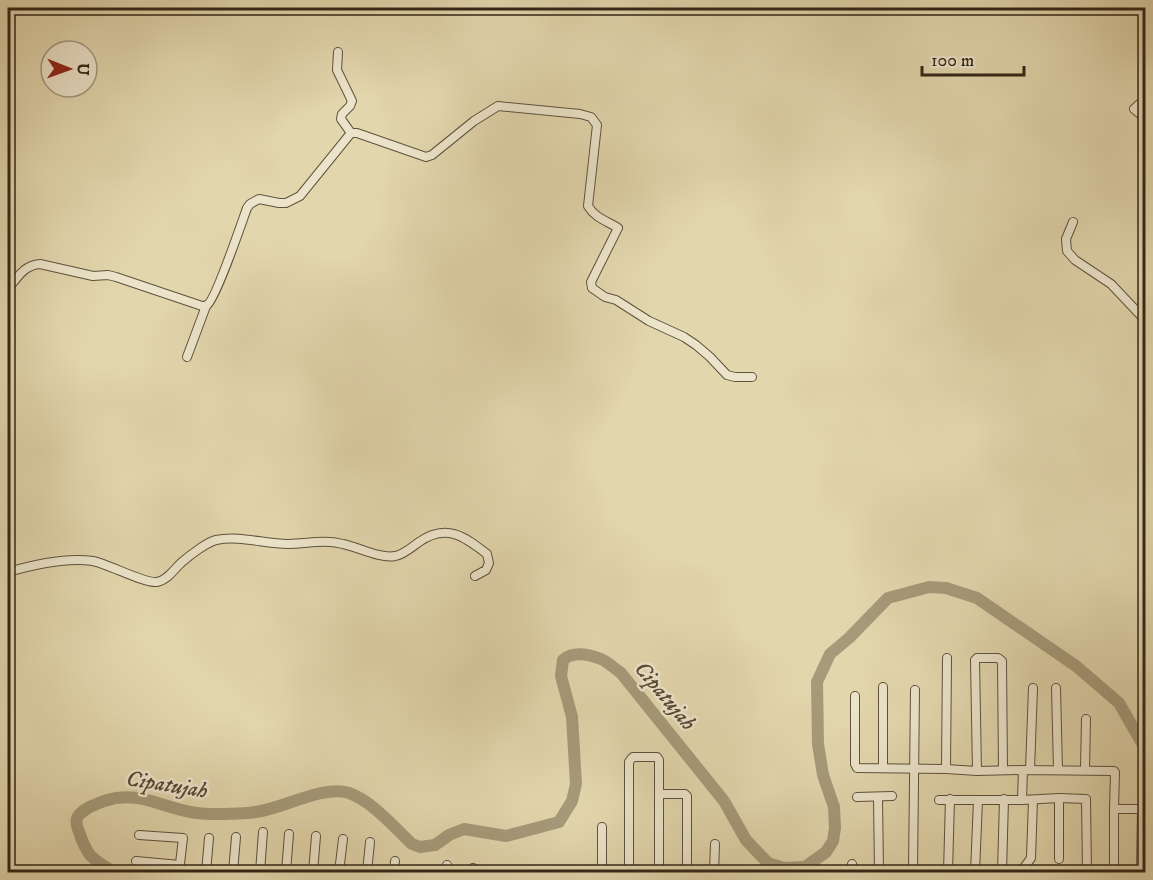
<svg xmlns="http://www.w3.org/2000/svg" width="1153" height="880" font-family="'IM FELL DW Pica',serif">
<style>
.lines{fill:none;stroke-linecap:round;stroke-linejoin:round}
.river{stroke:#a69a7a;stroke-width:12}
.minor-casing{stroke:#5e523c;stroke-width:10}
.minor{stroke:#ece4ca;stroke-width:8}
.labels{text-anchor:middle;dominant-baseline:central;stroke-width:5;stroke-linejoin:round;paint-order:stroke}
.water-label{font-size:22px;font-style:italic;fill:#554935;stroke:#ece4ca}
</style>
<rect width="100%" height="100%" fill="#e2d6ad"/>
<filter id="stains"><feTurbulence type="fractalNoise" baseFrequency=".00333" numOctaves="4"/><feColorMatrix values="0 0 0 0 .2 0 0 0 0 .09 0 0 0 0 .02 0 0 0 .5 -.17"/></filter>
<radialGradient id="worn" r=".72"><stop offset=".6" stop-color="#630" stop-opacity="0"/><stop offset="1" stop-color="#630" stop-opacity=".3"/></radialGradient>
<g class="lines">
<path class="river" d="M114,872C90,858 87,856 78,829C74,818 78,814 88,808C93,805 99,803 104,801C140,789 163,809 197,813C212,815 232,814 247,813C278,812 322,784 349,793C372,801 394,827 412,844L420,847L435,845L449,835L464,829L506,836L559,822L572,801L576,784L572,717L561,676L563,660C573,651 588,654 601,659C608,662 615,669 621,673L724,801L746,840L768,863L784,868L805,867L826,852L833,841L835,828L834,807L823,775L818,744L817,682L830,654L849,638L888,598L929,587L946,588L977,598L1076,666L1119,703L1146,750"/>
<defs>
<g id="minor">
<polyline points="338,52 337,70 352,101 350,106 342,114 341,119 351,133"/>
<polyline points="1146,98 1134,109 1146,119"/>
<polyline points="1073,222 1066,239 1067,251 1075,260 1111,284 1146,321"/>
<path d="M8,289C17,278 24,265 40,264L93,276L108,275L116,277L202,306C203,306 205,306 207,305C215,301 242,222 247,208L250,204L259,199L279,203H286L300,196L351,133H357L426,157L432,155L474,121L498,106L580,114L591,117L597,125L588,206C595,218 607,221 618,228L591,282L592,288L605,297L616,300L649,321L684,337L696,345L710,357L727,375L735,377H752"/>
<polyline points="187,357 206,306"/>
<path d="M8,572C32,565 67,557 93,561C108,564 146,584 157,582C168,580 174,569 182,562C189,556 207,542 216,540C239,535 265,544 288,544C308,544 322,539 343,544C358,547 380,559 395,556C403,555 412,547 419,542C446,523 464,536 487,554L489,563L486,570L475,576"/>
<polyline points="883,687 883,768"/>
<polyline points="1056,688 1058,770"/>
<polyline points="855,696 855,764 857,768 946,769 947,658"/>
<polyline points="946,769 977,771 975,660 977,658 998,658 1002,661 1003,770"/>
<polyline points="1030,770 1033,688"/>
<polyline points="1085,770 1086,719"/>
<polyline points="977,771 1023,770"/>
<polyline points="659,794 685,794 687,796 687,872"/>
<polyline points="857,797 892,796"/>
<polyline points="878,797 879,872"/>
<polyline points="939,800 1022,800"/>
<polyline points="139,835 183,838 179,872"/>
<polyline points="1059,859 1059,798"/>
<polyline points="136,861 180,865"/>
<polyline points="206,872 209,838"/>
<polyline points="233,872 236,837"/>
<polyline points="260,872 263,832"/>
<polyline points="286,872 289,834"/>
<polyline points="313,872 316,836"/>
<polyline points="339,872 343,839"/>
<polyline points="367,872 370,842"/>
<polyline points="394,872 395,861"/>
<polyline points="446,872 447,865"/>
<polyline points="473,872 473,868"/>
<polyline points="500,872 500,870"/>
<polyline points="602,872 602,827"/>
<polyline points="629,872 629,762 631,759 633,757 657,757 659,760 659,872"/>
<polyline points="714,872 715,844"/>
<polyline points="851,872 852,864"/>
<polyline points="913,872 915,690"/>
<polyline points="948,872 950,799"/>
<polyline points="975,872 978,800"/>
<polyline points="1002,872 1004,799"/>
<polyline points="1021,872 1031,858 1033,800"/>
<polyline points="1087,872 1086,799 1059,798 1022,800 1023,770 1114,771 1115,772 1114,809"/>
<polyline points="1114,872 1114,809 1141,809 1142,810 1141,872"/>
</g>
</defs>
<use href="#minor" class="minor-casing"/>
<use href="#minor" class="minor"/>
</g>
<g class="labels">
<g class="water-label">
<text transform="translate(665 696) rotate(50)">Cipatujah</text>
<text transform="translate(167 785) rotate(9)">Cipatujah</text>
</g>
</g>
<rect width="1153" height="880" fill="none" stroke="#e2d6ad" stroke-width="30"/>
<rect x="9" y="9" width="1135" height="862" fill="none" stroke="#322617" stroke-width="3"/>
<rect x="15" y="15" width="1123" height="850" fill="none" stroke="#322617" stroke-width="1.5"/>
<g transform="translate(69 69) rotate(91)"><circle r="28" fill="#ece4ca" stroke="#a29882" stroke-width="1.5"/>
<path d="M0-4.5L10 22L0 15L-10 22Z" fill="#8f2418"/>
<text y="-9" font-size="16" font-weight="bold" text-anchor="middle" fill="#322617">U</text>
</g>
<path d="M922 66v9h102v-9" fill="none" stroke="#322617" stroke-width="3"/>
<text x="931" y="66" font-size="18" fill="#322617" stroke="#ece4ca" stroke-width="4.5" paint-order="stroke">100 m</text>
<rect width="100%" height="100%" filter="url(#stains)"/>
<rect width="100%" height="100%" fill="url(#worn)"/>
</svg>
